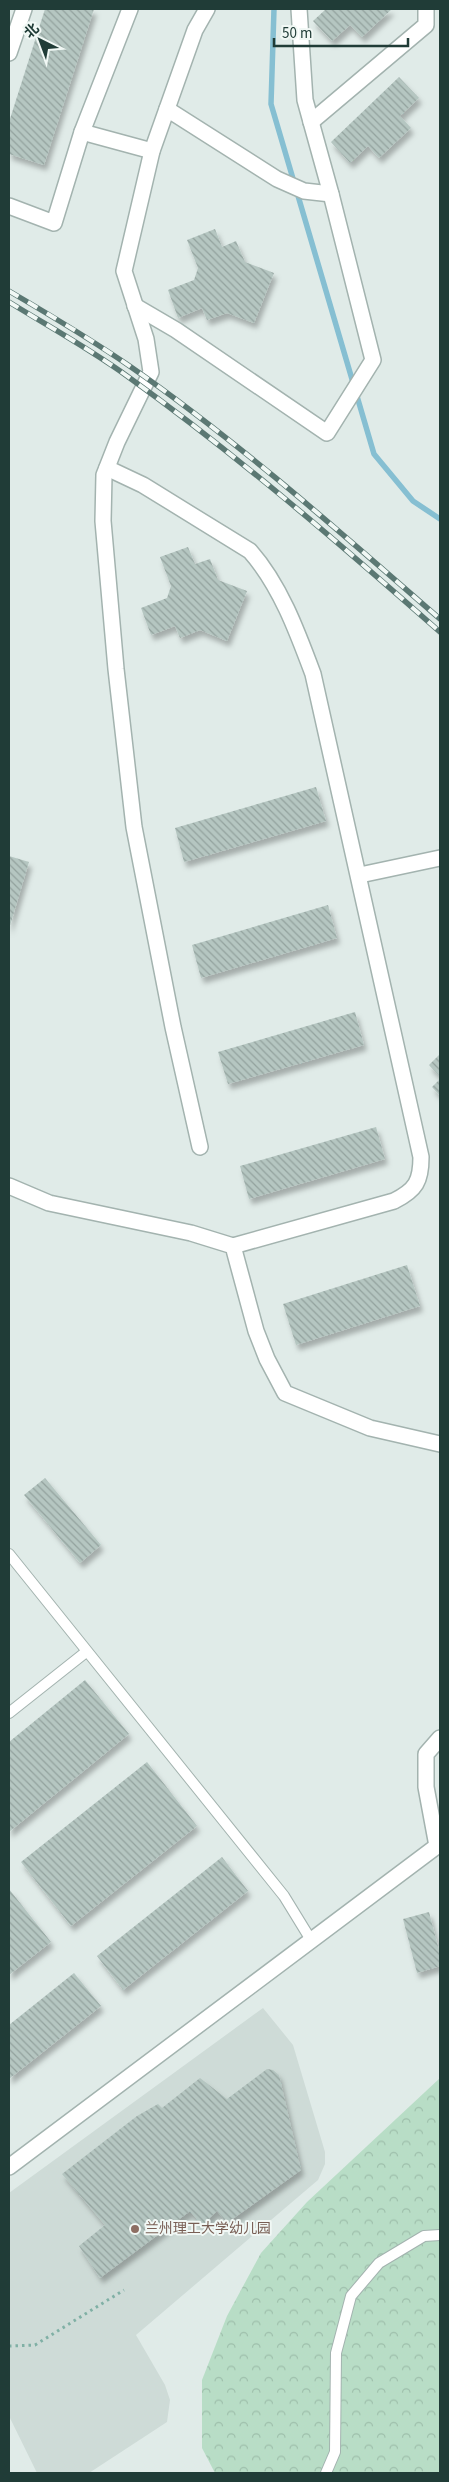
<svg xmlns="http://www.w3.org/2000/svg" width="449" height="2482" font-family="'Source Sans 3','Noto Sans SC',sans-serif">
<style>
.built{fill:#cedbd7}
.forest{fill:url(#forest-crowns)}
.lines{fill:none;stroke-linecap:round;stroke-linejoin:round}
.stream{stroke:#86bfd2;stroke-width:5.5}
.building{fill:url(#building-back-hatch);filter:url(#shadow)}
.lane-casing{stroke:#a3b3af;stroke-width:12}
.street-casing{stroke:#a3b3af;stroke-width:18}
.path{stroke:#80b0a5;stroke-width:3;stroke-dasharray:2.5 4;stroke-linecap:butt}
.lane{stroke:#fff;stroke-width:10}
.street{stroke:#fff;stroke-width:15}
.rail-casing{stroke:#5b7873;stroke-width:5.5}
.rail{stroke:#f1f8f5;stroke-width:4;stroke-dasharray:11;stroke-linecap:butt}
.education-dot{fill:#8d6e63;stroke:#f1f8f5;stroke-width:2}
.labels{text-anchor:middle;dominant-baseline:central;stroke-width:4;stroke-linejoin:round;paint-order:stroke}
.education-label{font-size:14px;fill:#785e54;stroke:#f1f8f5;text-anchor:start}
</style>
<defs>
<pattern id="forest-crowns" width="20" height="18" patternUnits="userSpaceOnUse" patternTransform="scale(1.25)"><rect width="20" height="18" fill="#b8ddc6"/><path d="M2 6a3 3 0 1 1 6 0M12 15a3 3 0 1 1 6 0" fill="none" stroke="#9ebfab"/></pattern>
<pattern id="building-back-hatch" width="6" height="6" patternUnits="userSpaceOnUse" patternTransform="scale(1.25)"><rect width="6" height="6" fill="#b5c6c1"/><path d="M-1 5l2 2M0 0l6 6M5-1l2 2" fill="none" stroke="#93a29e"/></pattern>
<filter id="shadow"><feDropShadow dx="3" dy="5.5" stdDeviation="2.5" flood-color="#0004"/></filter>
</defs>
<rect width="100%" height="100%" fill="#e0ebe8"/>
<polygon class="built" points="263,2008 293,2045 325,2152 325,2164 318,2180 136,2335 165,2385 170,2400 167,2422 89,2473 37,2473 9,2416 9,2193"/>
<polygon class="forest" points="440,2078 440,2473 215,2473 202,2448 202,2380 227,2316 261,2253 307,2202"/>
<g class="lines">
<polyline class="stream" points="274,9 271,104 374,454 413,501 440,519"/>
</g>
<g class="building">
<polygon points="45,9 94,9 44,165 9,154 9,122"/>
<polygon points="326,9 392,9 362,37 350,25 332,41 313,21"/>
<polygon points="399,77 419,98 400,116 411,128 379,158 368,146 350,163 331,142"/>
<polygon points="215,229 222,247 236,241 245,262 274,273 254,323 227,313 207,320 202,308 178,318 168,290 194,280 198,268 187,240"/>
<polygon points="188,547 195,564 210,559 218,580 247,591 227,641 200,630 180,638 175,626 151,635 141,608 167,598 171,586 160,557"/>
<polygon points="316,787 326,821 184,862 175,828"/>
<polygon points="9,856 29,862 9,929"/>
<polygon points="328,905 337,938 201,978 192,945"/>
<polygon points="355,1012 364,1045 228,1084 218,1052"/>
<polygon points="440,1054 440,1077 429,1065"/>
<polygon points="440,1079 440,1096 432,1087"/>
<polygon points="376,1127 385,1159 249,1199 240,1166"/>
<polygon points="407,1265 420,1306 296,1345 283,1304"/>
<polygon points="45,1478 101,1545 80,1563 24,1495"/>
<polygon points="85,1680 129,1734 9,1832 9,1742"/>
<polygon points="147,1762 197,1826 71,1926 21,1862"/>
<polygon points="222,1857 248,1891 123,1990 97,1956"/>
<polygon points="9,1889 51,1942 9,1975"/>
<polygon points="429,1912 440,1954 440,1966 417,1973 403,1919"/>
<polygon points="74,1973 101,2006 9,2079 9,2025"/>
<polygon points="267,2069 273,2070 279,2075 301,2170 227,2223 217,2211 202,2225 190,2211 100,2278 79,2246 105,2225 62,2174 137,2116 158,2104 162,2108 200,2078 227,2099"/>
</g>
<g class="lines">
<defs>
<g id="lane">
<polyline points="9,1554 284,1896 311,1940"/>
<polyline points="9,1713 86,1652"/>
<polyline points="326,2473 335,2452 336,2353 351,2296 379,2263 424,2236 440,2235"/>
</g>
<g id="street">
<polyline points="9,53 24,9"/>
<polyline points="167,109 277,179 304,191 331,194"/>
<polyline points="311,122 426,25 426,9"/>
<polyline points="82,132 152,151"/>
<polyline points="9,206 54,223 82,132 130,9"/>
<polyline points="135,306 176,330 327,433 373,360 331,194 305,100 299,9"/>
<path d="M107,468L143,485L250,551C280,585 297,631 313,674L421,1157C421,1181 416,1190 394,1201L233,1246"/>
<polyline points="360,875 440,858"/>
<polyline points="200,1147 173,1027 134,827 116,669 103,521 104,475 117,442 151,372 146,339 124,271 152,151 195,30 207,9"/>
<polyline points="9,1186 49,1203 191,1233 233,1246 256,1331 267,1359 285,1393 370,1428 440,1444"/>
<polyline points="437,1846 426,1787 426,1754 440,1738"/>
<polyline points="9,2167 437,1846 440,1846"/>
</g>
</defs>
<use href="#lane" class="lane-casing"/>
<use href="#street" class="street-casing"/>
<polyline class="path" points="9,2346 35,2345 124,2290"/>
<use href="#lane" class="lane"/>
<use href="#street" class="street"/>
<defs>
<g id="rail">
<path d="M9,291C50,315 92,340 131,367C240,443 340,532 440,619"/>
<path d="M9,302C48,326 90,349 127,376C237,455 339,543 440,632"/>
</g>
</defs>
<use href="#rail" class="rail-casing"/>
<use href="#rail" class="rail"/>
</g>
<circle class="education-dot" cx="135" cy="2229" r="5"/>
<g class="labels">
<g class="education-label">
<text x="145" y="2229">兰州理工大学幼儿园</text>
</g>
</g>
<rect width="449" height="2482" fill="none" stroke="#203c37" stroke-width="20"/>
<g transform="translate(40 40) rotate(318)" stroke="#f1f8f5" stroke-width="4" paint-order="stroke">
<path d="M0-4L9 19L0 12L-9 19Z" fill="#203c37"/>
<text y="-8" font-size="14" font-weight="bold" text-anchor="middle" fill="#203c37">北</text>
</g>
<path d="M274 38v8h134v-8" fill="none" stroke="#203c37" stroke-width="2.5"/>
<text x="282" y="38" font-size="15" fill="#203c37" stroke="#f1f8f5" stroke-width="4" paint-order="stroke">50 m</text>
</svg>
